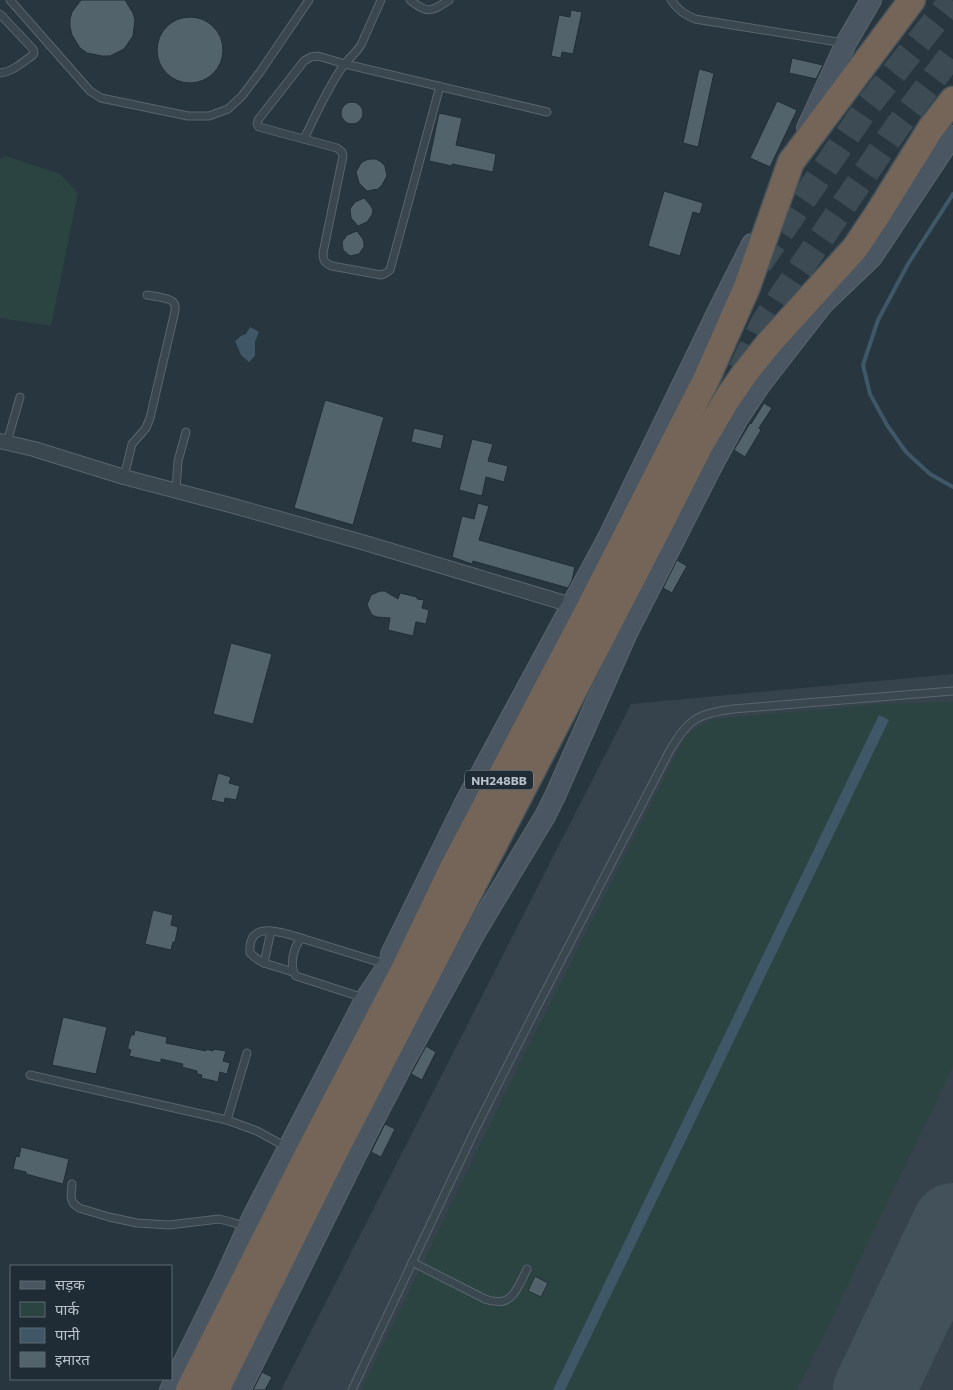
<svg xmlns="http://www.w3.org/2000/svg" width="953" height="1390" font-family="Commissioner,'Noto Sans Devanagari',sans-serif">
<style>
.airport{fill:#36434c}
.green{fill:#2c4441}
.water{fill:#3f5767}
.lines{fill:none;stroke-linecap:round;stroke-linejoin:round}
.stream{stroke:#3f5767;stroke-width:4}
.taxiway{stroke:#42515a;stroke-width:32}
.runway{stroke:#42515a;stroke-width:82}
.building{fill:#53636c;stroke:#222e37}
.highway-tunnel{stroke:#3d4b54;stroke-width:26;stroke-dasharray:26 13;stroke-linecap:butt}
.lane-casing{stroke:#59656d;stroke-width:9}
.street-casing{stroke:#59656d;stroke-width:16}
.secondary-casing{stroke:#59656d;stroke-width:22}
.highway-casing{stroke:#46525a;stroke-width:29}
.lane{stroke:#3b474f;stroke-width:7}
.street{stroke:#3b474f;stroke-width:14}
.secondary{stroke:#4a5762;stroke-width:20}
.highway{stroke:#756559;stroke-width:26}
.labels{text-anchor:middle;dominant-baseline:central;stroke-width:4;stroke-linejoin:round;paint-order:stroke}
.shield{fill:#202c35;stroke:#8a959d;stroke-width:1}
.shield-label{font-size:12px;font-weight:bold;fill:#b8c2ca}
</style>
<rect width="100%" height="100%" fill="#27363f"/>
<polygon class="airport" points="953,674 953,1390 281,1390 631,704"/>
<g class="green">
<polygon points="5,156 60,174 78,193 51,326 0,318 0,159"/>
<polygon points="953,702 953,1066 797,1390 361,1390 520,1063 685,737 708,720 879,704"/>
</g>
<g class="water">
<polygon points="250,327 259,332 255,342 255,356 249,362 241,355 235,341 241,336 246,334"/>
<polygon points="879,715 889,720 565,1390 553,1390"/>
</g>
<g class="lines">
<polyline class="stream" points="953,194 908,264 878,320 863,365 870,394 887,425 906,452 930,474 953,487"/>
<path class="taxiway" d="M892,1351C911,1331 927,1315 953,1304"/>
<polyline class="runway" points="874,1390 953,1224"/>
</g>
<g class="building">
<polygon points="81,0 125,0 133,13 135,20 133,36 124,49 110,56 102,56 87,53 80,48 72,35 70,27 70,19 72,12"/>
<polygon points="571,10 582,12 573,54 562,52 561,58 551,56 559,15 570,17"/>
<circle cx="190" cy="50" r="33"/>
<polygon points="792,58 823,65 816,79 789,73"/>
<polygon points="699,69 714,73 698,147 683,143"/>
<polygon points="777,101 797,110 770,167 750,158"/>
<circle cx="352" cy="113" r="11"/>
<polygon points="439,113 462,118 456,145 496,154 493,172 452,164 452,166 429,161"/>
<polygon points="371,159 376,159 381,162 385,166 387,176 382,185 378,189 367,191 359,183 356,172 361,163 366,160"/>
<polygon points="664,191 703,203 700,214 693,212 680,256 648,246"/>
<polygon points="364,198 371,206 373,210 372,215 367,222 358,226 351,218 350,209 355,202"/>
<polygon points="357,231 363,239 364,243 364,247 359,254 350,256 343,250 342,242 347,235"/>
<polygon points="325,400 384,417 353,525 294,508"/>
<polygon points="764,403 772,408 759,428 761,430 745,457 734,450 750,423 751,424"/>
<polygon points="414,428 444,435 441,449 411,442"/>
<polygon points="472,439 493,444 488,461 508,466 504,482 486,477 482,496 459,490"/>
<polygon points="478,503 489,506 479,540 575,567 572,580 568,588 473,561 472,564 452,557 462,516 474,519"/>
<polygon points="677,560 687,566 672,593 663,588"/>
<polygon points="380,591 385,591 398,599 400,593 417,597 417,599 424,600 422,608 429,610 426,624 416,622 413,636 388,630 390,618 377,617 372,615 367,605 371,595"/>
<polygon points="231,643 272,654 253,724 213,714"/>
<polygon points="218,773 231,777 229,783 240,786 236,800 225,798 224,803 211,800"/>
<polygon points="153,910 173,915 171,925 178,927 175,942 173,942 171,950 145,944"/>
<polygon points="63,1017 107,1027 96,1074 52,1065"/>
<polygon points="135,1030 167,1037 166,1043 206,1051 206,1049 213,1051 213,1049 226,1051 223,1061 230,1063 227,1074 220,1072 218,1082 201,1078 202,1075 197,1074 197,1071 182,1067 183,1064 161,1059 161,1063 129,1056 131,1050 128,1049 128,1046 131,1035 134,1035"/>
<polygon points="426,1046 436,1052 422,1080 411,1074"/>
<polygon points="385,1124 395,1129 381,1157 371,1152"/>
<polygon points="21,1147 69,1159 63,1184 26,1174 26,1172 13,1169 16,1156 19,1157"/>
<polygon points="535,1276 548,1283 541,1297 528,1291"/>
<polygon points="262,1372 272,1377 265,1390 253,1390"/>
</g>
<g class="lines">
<g class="highway-tunnel">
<polyline points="759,264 869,104 952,0"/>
<polyline points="741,370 764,322 897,127 953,53"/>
</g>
<defs>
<g id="lane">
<polyline points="10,0 90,91 101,98 188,116 209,116 228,109 242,96 260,72 309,0"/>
<path d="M410,0C428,14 431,12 449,0"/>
<path d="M671,0C678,10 684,14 695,19L844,43"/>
<path d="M0,14L33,49L34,53L33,55C23,62 12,72 0,73"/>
<path d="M440,86L390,270L386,273L381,275L332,266C325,263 323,261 323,253L343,156L342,152L337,148L259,127L257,124L258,120L304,61L311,57L318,56L345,64L547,112"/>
<path d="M304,139C316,114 327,89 343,66C349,58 356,53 361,45L381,0"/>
<polyline points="7,442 20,397"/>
<path d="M124,477L132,444L146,428L150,418L175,311C175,307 176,305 173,302C170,298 153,296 147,295"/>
<polyline points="176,490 178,461 186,432"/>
<polyline points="264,963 271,931"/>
<path d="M293,972L264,963L257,959L250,953C247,918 285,933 304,939"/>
<path d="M364,998L296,976C289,968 293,947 301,939H304L385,964"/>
<polyline points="30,1075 227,1120 257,1131 288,1148"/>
<polyline points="227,1120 247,1053"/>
<polyline points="72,1184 71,1197 73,1203 79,1208 109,1217 137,1223 169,1225 219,1219 231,1222 247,1227"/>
<path d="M412,1262L485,1299C512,1309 517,1289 527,1269"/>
<path d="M352,1390L475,1130L536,1009L670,750C689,719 696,714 733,709L953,691"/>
</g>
<polyline id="street" points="0,441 34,449 124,477 230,505 362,542 578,607"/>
<g id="secondary">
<polyline points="807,128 846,43 871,0"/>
<polyline points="404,970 392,964 390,962 391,954 466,801 608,538 720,307 752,244"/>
<polyline points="170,1390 224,1280 252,1218 366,998 390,962"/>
<polyline points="240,1390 366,1135 404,1062 476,931 545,816 555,796 627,633 712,466 737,420 760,385 823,304 872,257 947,144 953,136"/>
</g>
<g id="highway">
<polyline points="189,1390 306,1158 404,970 453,868 588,611 706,380 747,287 791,162 912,0"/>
<polyline points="216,1390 335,1151 660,524 700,445 727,399 745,373 769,343 855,248 879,212 931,128 953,100"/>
</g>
</defs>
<use href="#lane" class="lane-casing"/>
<use href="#street" class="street-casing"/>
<use href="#secondary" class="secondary-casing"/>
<use href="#highway" class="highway-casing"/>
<use href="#lane" class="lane"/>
<use href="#street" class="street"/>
<use href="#secondary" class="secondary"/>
<use href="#highway" class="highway"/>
</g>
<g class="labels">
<rect class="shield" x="465" y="770.5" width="68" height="19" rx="4"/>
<g class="shield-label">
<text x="499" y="780">NH248BB</text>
</g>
</g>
<rect x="10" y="1265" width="162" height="115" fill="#202c35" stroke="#5d6871"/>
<rect x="20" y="1281" width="25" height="8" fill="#4a5762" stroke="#5d6871"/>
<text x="55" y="1290" font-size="15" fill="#b8c2ca">सड़क</text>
<rect x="20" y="1302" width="25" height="15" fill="#2c4441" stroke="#5d6871"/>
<text x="55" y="1315" font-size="15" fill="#b8c2ca">पार्क</text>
<rect x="20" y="1328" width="25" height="15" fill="#3f5767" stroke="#5d6871"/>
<text x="55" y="1340" font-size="15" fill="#b8c2ca">पानी</text>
<rect x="20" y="1352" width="25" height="15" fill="#53636c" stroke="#5d6871"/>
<text x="55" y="1365" font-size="15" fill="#b8c2ca">इमारत</text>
</svg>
